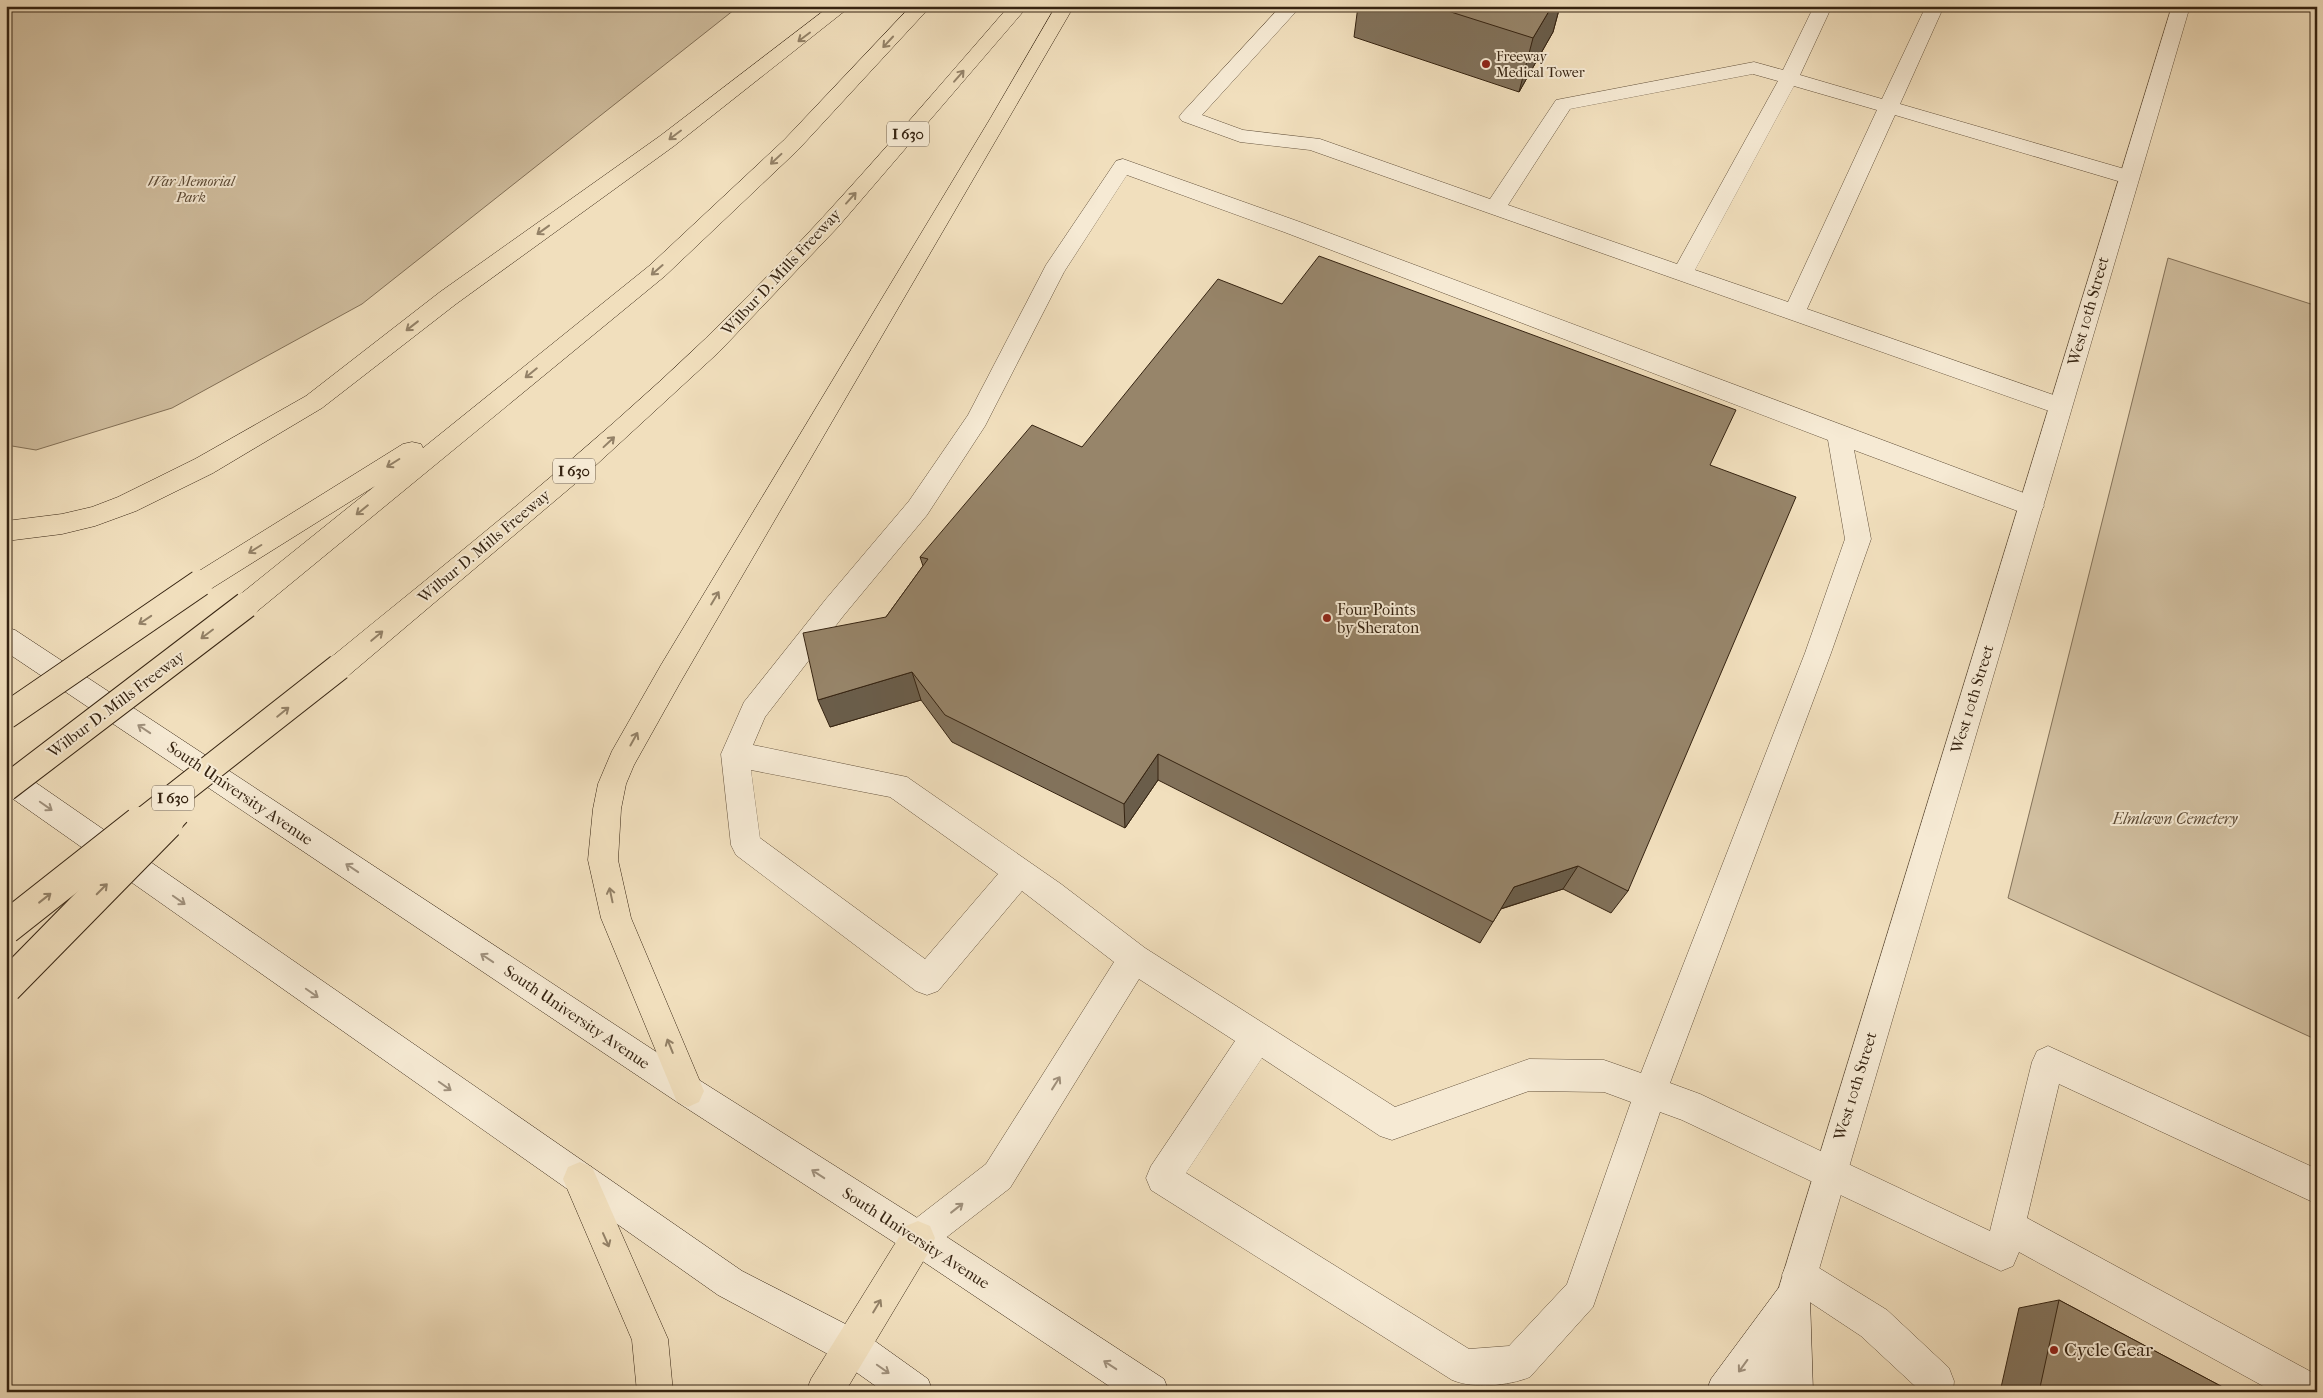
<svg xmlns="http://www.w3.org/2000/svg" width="2323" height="1398" font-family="'IM FELL French Canon',serif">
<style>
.green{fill:#d1bfa0;stroke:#837158}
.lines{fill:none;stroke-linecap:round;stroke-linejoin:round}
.service-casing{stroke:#64523c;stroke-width:1}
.tertiary-casing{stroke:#64523c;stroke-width:1}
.secondary-casing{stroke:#352311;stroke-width:1}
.motorway-casing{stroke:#352311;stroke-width:1}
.service{fill:#f6ead4;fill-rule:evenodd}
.tertiary{fill:#f6ead4;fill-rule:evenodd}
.secondary{fill:#f6ead4;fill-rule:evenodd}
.motorway{fill:#f1dfbd;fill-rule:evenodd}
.motorway-bridge-far1-casing{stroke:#352311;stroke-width:28;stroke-linecap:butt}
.motorway-bridge-casing{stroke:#352311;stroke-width:34;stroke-linecap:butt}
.motorway-bridge-far1{stroke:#f1dfbd;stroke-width:26}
.motorway-bridge{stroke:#f1dfbd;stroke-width:32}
.wall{fill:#82725b;stroke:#352311}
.shaded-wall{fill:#6a5d4a;stroke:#352311}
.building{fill:#97856a;stroke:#352311}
.oneway{stroke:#938167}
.oneway2{stroke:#9f907c}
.poi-dot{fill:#8f2418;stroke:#f6ead4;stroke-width:2}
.labels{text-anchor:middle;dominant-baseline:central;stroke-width:4;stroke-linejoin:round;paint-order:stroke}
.far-poi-label{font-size:14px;fill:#352311;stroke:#f6ead4;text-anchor:start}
.far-park-label{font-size:14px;font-style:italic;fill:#5c4a35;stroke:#f6ead4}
.shield{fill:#f6ead4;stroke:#6f5f4c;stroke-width:1}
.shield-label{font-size:15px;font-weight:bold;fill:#352311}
.street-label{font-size:16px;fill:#352311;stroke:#f6ead4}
.poi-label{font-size:16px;fill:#352311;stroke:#f6ead4;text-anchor:start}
.park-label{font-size:16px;font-style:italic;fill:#5c4a35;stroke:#f6ead4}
.near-poi-label{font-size:19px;fill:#352311;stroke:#f6ead4;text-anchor:start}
</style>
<rect width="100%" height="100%" fill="#f1dfbd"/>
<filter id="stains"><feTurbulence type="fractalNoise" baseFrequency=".004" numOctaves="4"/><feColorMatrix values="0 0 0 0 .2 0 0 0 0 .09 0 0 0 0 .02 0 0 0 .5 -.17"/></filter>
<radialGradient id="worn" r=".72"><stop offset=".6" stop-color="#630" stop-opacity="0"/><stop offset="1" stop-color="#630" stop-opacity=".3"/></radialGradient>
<g class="green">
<polygon points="6,6 739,6 362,304 172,408 36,450 6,445"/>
<polygon points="2168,258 2317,306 2317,1040 2008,898"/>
</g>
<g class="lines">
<defs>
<g id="service">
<path d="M1281,6H1301L1202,115L1243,130L1320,139L1490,199L1556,100L1754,62L1783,70L1814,6H1832L1800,75L1882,99L1926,6H1944L1900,104L2135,172L2138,177L2135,182L2128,184L1895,115L1807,309L2068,400L2072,406L2068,412L2060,415L2052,412L1310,150L1240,142L1182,121L1179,117L1182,113ZM1753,74L1778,81L1677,264L1508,205L1570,109ZM1794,86L1877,110L1788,302L1695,270Z"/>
<path d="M1123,159L1300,222L2040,499L2044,506L2040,513L2031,516L1854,450L1871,539L1831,653L1670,1083L1700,1094L1990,1231L2032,1062L2037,1051L2048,1046L2317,1169V1204L2059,1084L2027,1218L2317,1375V1392H2274L2019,1252L2013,1266L2001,1271L1682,1120L1660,1112L1593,1307L1530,1377C1508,1386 1474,1389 1452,1380L1151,1190L1146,1178L1151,1166L1235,1041L1139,979L1010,1188L930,1250L918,1255L906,1250L901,1238L906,1226L986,1164L1114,962L1022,891L938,991L927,995L916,991L736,855L731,845L721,754L744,702L826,599L909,501L968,415L1046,265L1116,161ZM1127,175L1284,232L1828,440L1845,539L1805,653L1641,1073L1604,1060L1529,1059L1395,1107L1145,948L1061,884L907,777L753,745L765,717L844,615L927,515L985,426L1064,272ZM751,770L890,797L998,874L925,959L760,838ZM1262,1058L1380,1136L1392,1140L1529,1091L1604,1092L1631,1102L1567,1284L1509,1346L1469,1349L1186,1173Z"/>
<polygon points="1799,1258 1811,1263 1887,1310 1949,1368 1954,1381 1953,1392 1917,1392 1917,1388 1861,1336 1787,1287 1782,1275 1787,1263"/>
</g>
<polygon id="tertiary" points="2172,6 2190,6 1783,1392 1747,1392"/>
<g id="secondary">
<polygon points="6,627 15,630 699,1080 930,1226 1164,1379 1169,1392 1118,1392 906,1250 677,1102 6,652"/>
<polygon points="6,765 16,769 742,1271 865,1334 928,1379 933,1392 884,1392 839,1360 718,1295 6,794"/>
<polygon points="1792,1280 1804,1286 1810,1298 1813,1392 1777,1392 1776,1351 1746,1392 1706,1392 1711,1379 1780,1286"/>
</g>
<g id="motorway">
<polygon points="830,6 851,6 674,146 456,304 322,408 213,473 136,511 95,526 62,534 6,541 6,521 62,514 92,507 118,497 195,459 306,396 440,292 660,136"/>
<polygon points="911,6 931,6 798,150 665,276 255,613 246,616 237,613 233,605 237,597 375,486 209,590 200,594 191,590 187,583 191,576 403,444 412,442 421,444 423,448 649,266 784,140"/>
<path d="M1009,6H1028L838,227L719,352L583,477L349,675L339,678L329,675L325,667L329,659C456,555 586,453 705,339C813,234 910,120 1009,6Z"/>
<polygon points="1056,6 1074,6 681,681 634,765 626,784 621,809 618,860 631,918 704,1091 699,1102 688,1107 677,1102 601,918 588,860 593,809 598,784 612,751 661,665 990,119"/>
<polygon points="580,1162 592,1167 668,1339 673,1392 637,1392 632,1340 563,1179 568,1167"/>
<polygon points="918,1221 930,1226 935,1238 930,1250 845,1392 806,1392 811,1379 906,1226"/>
</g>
</defs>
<use href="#service" class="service-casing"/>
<use href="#tertiary" class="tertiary-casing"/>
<use href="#secondary" class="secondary-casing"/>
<use href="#motorway" class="motorway-casing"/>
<use href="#service" class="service"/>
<use href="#tertiary" class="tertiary"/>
<use href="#secondary" class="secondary"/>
<use href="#motorway" class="motorway"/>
<defs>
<g id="motorway-bridge-far1">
<polyline points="6,716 200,583"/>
<polyline points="6,788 246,605"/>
<polyline points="138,825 339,667"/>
<polyline points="166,825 177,813"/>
</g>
<g id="motorway-bridge">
<polyline points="6,928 139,823"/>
<polyline points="6,987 167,823"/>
</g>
</defs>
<use href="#motorway-bridge-far1" class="motorway-bridge-far1-casing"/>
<use href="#motorway-bridge" class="motorway-bridge-casing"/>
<use href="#motorway-bridge-far1" class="motorway-bridge-far1"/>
<use href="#motorway-bridge" class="motorway-bridge"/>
</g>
<g class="wall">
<polygon points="1358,6 1560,6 1553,32 1519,92 1354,37"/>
<polygon points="1561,6 1577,6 1574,10"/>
<polygon points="1282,304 1710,465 1628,891 1611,913 1563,889 1501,909 1480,943 1158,780 1125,828 952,742 921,700 830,727 886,617 923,566 920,557 1082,447"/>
<polygon points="2059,1300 2232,1392 2000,1392 2019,1308"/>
</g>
<g class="shaded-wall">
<polygon points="1552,6 1560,6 1553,32 1519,92 1533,38"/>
<polygon points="912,672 921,700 830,727 818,700"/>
<polygon points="1158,754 1158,780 1125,828 1124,804"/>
<polygon points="1578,866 1563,889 1500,909 1514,887"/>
</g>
<g class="building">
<polygon points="1432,6 1552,6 1533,38"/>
<polygon points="1319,256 1736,410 1710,465 1796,497 1628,891 1578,866 1514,887 1493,922 1158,754 1124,804 945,715 912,672 818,700 803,633 886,617 928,559 920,557 1032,425 1082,447 1218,279 1282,304"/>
<polygon points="2059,1300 2232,1392 2039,1392"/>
</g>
<defs><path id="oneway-shaft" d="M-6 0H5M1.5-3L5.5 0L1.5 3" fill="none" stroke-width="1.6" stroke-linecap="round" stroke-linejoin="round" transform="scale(1.25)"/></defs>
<g class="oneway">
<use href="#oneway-shaft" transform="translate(804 37) rotate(143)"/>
<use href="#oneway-shaft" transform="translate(888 42) rotate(133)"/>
<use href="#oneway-shaft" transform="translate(959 76) rotate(-49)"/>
<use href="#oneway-shaft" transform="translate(675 135) rotate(143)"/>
<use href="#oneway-shaft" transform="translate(776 159) rotate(137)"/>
<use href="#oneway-shaft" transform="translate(851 198) rotate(-48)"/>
<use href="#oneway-shaft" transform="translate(543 230) rotate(144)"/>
<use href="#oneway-shaft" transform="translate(657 270) rotate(139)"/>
<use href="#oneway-shaft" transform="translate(412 326) rotate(142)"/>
<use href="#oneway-shaft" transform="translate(531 373) rotate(141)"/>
<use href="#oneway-shaft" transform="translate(609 442) rotate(-43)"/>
<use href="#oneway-shaft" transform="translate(393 463) rotate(148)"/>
<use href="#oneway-shaft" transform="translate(362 510) rotate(141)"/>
<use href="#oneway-shaft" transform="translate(255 549) rotate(148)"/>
<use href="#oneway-shaft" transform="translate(715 598) rotate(-59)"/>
<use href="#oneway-shaft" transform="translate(145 620) rotate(146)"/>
<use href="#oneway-shaft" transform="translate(207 634) rotate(143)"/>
<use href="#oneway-shaft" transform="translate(377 636) rotate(-40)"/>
<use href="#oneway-shaft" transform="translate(283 712) rotate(-39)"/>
<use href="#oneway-shaft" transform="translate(634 739) rotate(-61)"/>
<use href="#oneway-shaft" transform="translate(102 889) rotate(-45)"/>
<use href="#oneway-shaft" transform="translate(611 895) rotate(-102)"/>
<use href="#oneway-shaft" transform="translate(45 898) rotate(-38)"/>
<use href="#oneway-shaft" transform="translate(670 1046) rotate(-112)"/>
<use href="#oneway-shaft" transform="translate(606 1240) rotate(66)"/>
<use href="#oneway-shaft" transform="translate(877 1306) rotate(-59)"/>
</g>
<g class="oneway2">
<use href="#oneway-shaft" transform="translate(144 729) rotate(-146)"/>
<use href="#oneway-shaft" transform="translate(46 806) rotate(35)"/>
<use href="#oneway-shaft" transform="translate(352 868) rotate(-146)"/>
<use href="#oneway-shaft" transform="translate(179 900) rotate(35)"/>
<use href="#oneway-shaft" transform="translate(487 958) rotate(-146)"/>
<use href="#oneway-shaft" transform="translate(312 993) rotate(35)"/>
<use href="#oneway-shaft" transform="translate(1056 1083) rotate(-58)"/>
<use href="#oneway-shaft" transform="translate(445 1086) rotate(35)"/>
<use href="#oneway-shaft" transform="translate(818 1174) rotate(-147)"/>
<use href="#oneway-shaft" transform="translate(957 1208) rotate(-38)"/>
<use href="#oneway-shaft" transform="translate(1110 1365) rotate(-147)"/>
<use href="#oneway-shaft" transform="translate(1743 1366) rotate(126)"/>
<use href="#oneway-shaft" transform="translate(883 1369) rotate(35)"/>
</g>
<g class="poi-dot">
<circle cx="1486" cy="64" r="5"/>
<circle cx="1327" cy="618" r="5"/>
<circle cx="2054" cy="1350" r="5"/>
</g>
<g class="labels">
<g class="far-poi-label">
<text x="1496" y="56">Freeway<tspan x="1496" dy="16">Medical Tower</tspan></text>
</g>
<g class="far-park-label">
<text x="191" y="181">War Memorial<tspan x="191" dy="16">Park</tspan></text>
</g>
<g class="shield">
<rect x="887" y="121.5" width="42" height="25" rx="4"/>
<rect x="553" y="458.5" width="42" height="25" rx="4"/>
<rect x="152" y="785.5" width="42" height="25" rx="4"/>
</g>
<g class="shield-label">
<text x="908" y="134">I 630</text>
<text x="574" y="471">I 630</text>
<text x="173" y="798">I 630</text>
</g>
<g class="street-label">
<text transform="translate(781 272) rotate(-47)">Wilbur D. Mills Freeway</text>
<text transform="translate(2088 311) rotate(-74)">West 10th Street</text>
<text transform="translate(484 546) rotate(-40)">Wilbur D. Mills Freeway</text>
<text transform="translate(1972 699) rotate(-73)">West 10th Street</text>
<text transform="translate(116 704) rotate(-37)">Wilbur D. Mills Freeway</text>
<text transform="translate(240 793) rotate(34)">South University Avenue</text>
<text transform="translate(577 1017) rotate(34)">South University Avenue</text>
<text transform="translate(1855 1086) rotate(-73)">West 10th Street</text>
<text transform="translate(916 1238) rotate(33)">South University Avenue</text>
</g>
<g class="poi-label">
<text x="1337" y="609">Four Points<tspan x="1337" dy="18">by Sheraton</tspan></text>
</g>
<g class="park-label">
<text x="2175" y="818">Elmlawn Cemetery</text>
</g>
<g class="near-poi-label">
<text x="2064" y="1350">Cycle Gear</text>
</g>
</g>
<rect width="2323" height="1398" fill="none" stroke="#f1dfbd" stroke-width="25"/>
<rect x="8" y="8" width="2308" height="1383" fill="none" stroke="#352311" stroke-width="2.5"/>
<rect x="12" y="12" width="2298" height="1373" fill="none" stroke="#352311"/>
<rect width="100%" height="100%" filter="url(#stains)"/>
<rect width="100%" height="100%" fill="url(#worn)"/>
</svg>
